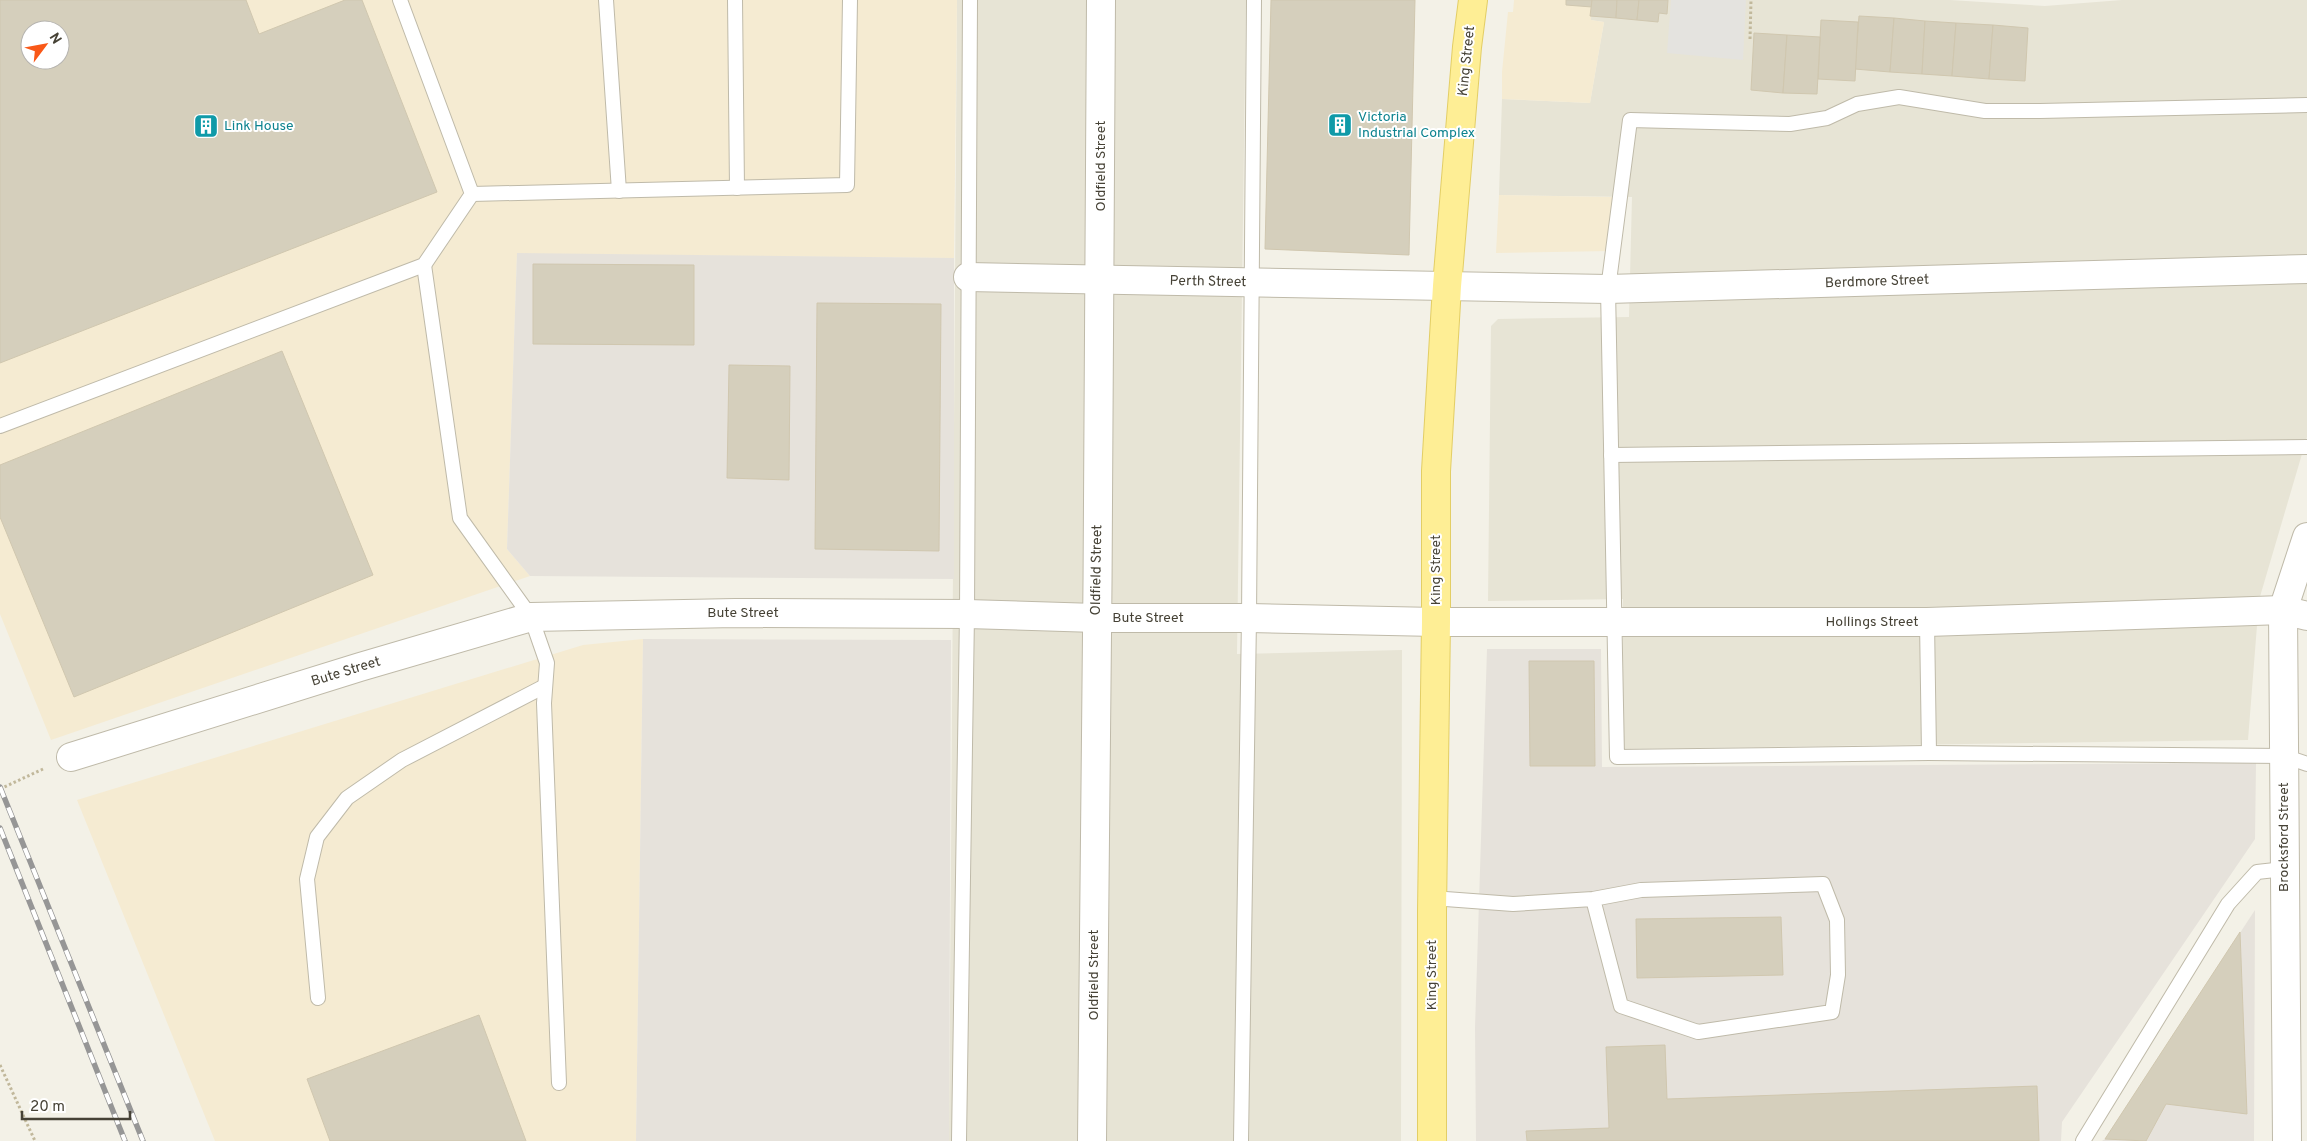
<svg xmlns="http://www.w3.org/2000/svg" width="2307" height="1141" font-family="Overpass,sans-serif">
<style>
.residential{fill:#e7e4d5}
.commercial{fill:#f5ebd2;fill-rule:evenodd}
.industrial{fill:#e6e2db}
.parking{fill:#e4e3df}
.building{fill:#d5cfbc;stroke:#d0c7af;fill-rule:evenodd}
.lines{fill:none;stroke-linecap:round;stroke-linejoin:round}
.service-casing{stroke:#bfbaa9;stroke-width:16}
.minor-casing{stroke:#bfbaa9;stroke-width:30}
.primary-casing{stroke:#e3ce65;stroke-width:30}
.path{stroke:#c1b89b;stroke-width:3;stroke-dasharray:2.5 2.5;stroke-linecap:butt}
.service{stroke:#fff;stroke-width:14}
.minor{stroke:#fff;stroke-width:28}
.primary{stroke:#feee95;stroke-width:28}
.rail-casing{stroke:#969696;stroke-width:5.5}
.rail{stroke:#fff;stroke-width:4;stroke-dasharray:11;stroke-linecap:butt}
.labels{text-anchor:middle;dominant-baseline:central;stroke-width:4;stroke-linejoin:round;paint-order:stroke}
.street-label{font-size:14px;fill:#464236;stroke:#fff}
.culture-label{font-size:14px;fill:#0d838f;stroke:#fff;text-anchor:start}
</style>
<rect width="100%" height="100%" fill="#f3f1e7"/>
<g class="residential">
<polygon points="957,0 1246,0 1237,654 1402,650 1401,1141 949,1141"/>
<polygon points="1566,0 1950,0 2045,6 2122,0 2307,0 2307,437 2259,600 2248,740 1623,749 1623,599 1488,601 1491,326 1498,319 1629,317 1632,197 1499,195 1502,99 1590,103 1604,22 1590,20 1591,7 1566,5"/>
</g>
<g class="commercial">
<path d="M0,0H957L954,258L517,254L507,549L530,576L51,740L0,614ZM30,30H60V60H30Z"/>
<polygon points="1514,0 1566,0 1566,5 1592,7 1591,20 1604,22 1590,103 1502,99 1502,72 1508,12 1513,12"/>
<polygon points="1499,195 1612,197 1610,251 1496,253"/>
<polygon points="643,639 636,1141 215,1141 77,800 583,645"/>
</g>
<g class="industrial">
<polygon points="517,253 954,258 954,579 530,576 507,549"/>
<polygon points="643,639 951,640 949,1141 636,1141"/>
<polygon points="1487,649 1601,649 1602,767 2256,763 2255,839 2062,1122 2061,1141 1476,1141 1475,1028"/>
<polygon points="2255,910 2254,1141 2102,1141 2105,1139"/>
</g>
<polygon class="parking" points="1671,0 1746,0 1743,60 1667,53"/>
<g class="building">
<path d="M0,0H246L259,34L345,0H362L437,192L0,363ZM30,30H60V60H30Z"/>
<polygon points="1271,0 1415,0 1409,255 1265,249"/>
<polygon points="1566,0 1592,0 1592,7 1566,5"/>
<polygon points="1592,0 1617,0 1616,18 1590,16"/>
<polygon points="1617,0 1639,0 1637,20 1616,18"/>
<polygon points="1639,0 1668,0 1667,14 1659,13 1658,22 1637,20"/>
<polygon points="1859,16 1894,18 1890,72 1855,69"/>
<polygon points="1894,18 1925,21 1922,74 1890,72"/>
<polygon points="1821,20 1858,22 1855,81 1818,79"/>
<polygon points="1925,21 1956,23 1952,76 1922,74"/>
<polygon points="1956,23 1993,25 1989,79 1952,76"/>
<polygon points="1993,25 2028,28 2025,81 1989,79"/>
<polygon points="1754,33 1787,35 1783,93 1751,90"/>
<polygon points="1787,35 1820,37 1817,94 1783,93"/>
<polygon points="533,264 694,265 694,345 533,344"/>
<polygon points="817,303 941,304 939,551 815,549"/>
<polygon points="282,351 373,575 74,697 0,517 0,465"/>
<polygon points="729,365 790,366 789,480 727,478"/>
<polygon points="1529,661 1594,661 1595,766 1530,766"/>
<polygon points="1781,917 1783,975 1637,978 1636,919"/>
<polygon points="2240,932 2247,1114 2166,1104 2146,1141 2105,1139"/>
<polygon points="479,1015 526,1141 330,1141 307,1079"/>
<polygon points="1665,1045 1667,1099 2037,1086 2039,1141 1527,1141 1526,1131 1609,1128 1606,1047"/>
</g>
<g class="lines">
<defs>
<g id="service">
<polyline points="606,0 619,191"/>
<polyline points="735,0 737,188"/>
<polyline points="2307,105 2040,111 1985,111 1899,97 1857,104 1827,118 1790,124 1630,120 1608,289 1617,757 1929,753 2284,756 2307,764"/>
<polyline points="472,194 847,185 850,0"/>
<polyline points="424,265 460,518 531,617 547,663 544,703 559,1083"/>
<polyline points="0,426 424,265 472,194 400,0"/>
<polyline points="1611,455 2307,447"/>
<polyline points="1927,622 1929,753"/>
<polyline points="1432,898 1513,904 1593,899 1641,890 1823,884 1837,920 1838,975 1832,1012 1698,1032 1621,1006 1593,899"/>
<polyline points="318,998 307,879 317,837 347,798 402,760 545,686"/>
<polyline points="959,1141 967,614 970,0"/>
<polyline points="1241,1141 1249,618 1254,0"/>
<polyline points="2083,1141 2228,904 2257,872 2284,869"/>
</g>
<g id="minor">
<polyline points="968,277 1608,289 2307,269"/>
<polyline points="71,757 360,667 531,617 735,613 967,614 1096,618 1249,618 1436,622 1927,622 2283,610 2307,616"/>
<path d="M1092,1141C1095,761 1101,380 1101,0"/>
<polyline points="2287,1141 2283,610 2307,537"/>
</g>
<polyline id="primary" points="1432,1141 1432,912 1436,622 1436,471 1447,286 1467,47 1473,0"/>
</defs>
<use href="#service" class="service-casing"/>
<use href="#minor" class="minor-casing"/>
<use href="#primary" class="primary-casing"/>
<g class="path">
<polyline points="1750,39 1751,0"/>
<polyline points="0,789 43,769"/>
<polyline points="0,1065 35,1141"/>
</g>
<use href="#service" class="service"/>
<use href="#minor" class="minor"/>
<use href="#primary" class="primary"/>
<defs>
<g id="rail">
<polyline points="0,787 143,1141"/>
<polyline points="0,828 125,1141"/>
</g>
</defs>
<use href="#rail" class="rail-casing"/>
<use href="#rail" class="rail"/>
</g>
<defs>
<symbol id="building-square" viewBox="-11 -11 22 22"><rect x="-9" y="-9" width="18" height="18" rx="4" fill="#0f9aa8" stroke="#fff"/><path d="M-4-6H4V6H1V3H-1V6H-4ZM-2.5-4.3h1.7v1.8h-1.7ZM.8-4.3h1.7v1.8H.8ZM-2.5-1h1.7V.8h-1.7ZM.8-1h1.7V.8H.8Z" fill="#fff"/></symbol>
</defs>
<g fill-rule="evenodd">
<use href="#building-square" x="1326" y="111" width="28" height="28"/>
<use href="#building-square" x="192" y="112" width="28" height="28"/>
</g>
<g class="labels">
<g class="street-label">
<text transform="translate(1467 61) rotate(-84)">King Street</text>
<text transform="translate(1101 166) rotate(-90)">Oldfield Street</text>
<text transform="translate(1208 282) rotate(1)">Perth Street</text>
<text transform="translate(1877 282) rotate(-2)">Berdmore Street</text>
<text transform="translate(1097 570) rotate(-89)">Oldfield Street</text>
<text transform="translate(1436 570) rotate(-90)">King Street</text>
<text x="743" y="613">Bute Street</text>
<text x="1148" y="618">Bute Street</text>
<text x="1872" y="622">Hollings Street</text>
<text transform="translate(346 672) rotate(-17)">Bute Street</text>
<text transform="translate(2284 837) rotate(-90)">Brocksford Street</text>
<text transform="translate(1094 975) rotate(-90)">Oldfield Street</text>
<text transform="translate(1432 975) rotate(-90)">King Street</text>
</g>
<g class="culture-label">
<text x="1358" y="117">Victoria<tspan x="1358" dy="16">Industrial Complex</tspan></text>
<text x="224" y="126">Link House</text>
</g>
</g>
<g transform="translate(45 45) rotate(58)"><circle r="24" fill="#ffffff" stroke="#b5b3af"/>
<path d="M0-4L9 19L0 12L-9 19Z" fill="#f95818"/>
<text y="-8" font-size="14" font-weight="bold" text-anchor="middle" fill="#464236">N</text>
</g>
<path d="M22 1111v8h108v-8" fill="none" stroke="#464236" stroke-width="2.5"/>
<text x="30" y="1111" font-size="15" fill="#464236" stroke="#ffffff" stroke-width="4" paint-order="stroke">20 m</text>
</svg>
